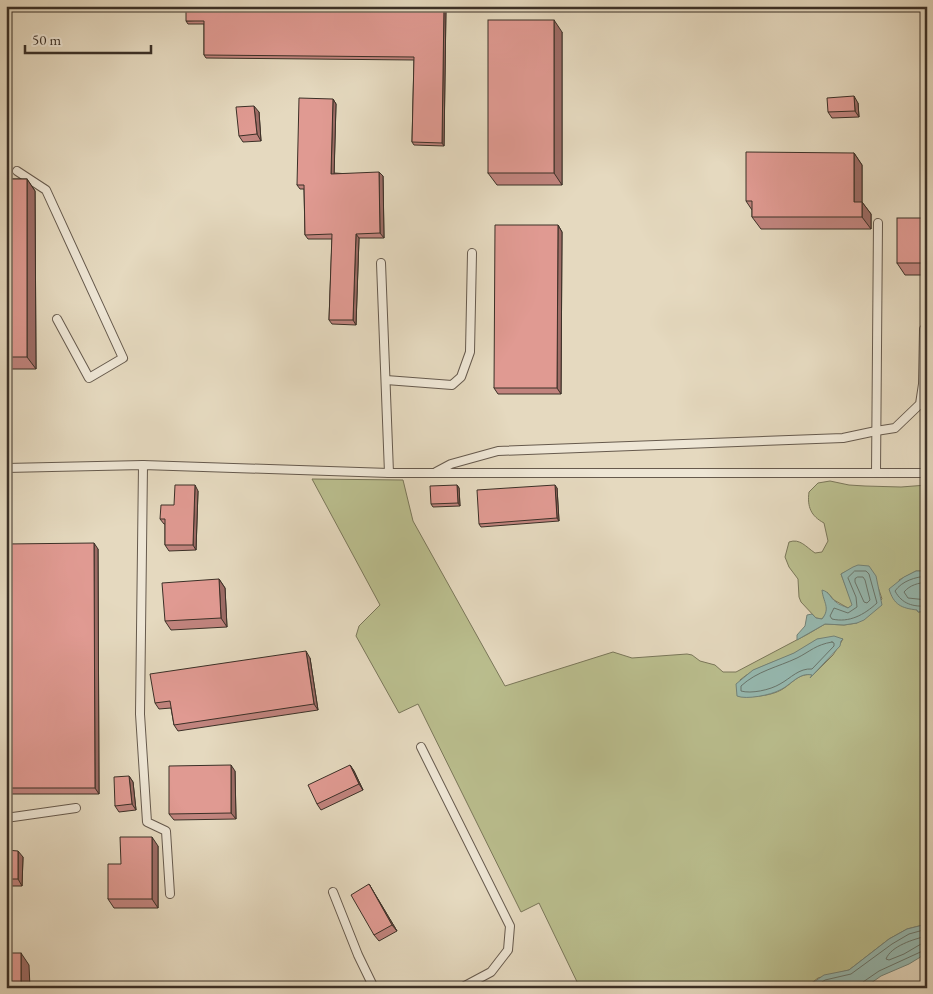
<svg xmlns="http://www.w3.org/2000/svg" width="933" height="994" font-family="'EB Garamond',serif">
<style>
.green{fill:#babe8e;stroke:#7a775a;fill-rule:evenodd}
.water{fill:#96bab2;stroke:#72837a}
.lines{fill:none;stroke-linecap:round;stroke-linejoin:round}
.shore{stroke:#68756c;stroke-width:1}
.service-casing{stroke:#665a4d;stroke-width:10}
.service{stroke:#eee6d5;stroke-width:8}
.wall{fill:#c1847e;stroke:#3b3027}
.shaded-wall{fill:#9d6c66;stroke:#3b3027}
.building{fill:#e09a92;stroke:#3b3027}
</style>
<rect width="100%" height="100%" fill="#e5d9bf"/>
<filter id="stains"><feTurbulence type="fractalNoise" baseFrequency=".004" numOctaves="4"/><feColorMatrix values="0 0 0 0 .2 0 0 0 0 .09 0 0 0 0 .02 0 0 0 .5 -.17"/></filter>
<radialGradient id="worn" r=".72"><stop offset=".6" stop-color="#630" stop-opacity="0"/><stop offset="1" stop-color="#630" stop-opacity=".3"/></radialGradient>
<path class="green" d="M312,479L403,480L413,521L505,686L613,652L632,658L687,654L692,655L700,661L715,665L723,672H736L808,634L825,624L844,625L857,623L882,599L878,587L847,571L841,574L853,605L848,608L834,600L827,592V608L826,614L822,619L816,618L801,602L799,597L798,579L789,567L785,557L789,542C800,538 806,547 815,553L822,552L828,541L824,523C811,516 807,507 809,492L818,483L830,481L849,485L865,486L901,487L927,485V571H916L899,580L918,612L927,611V924L907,929L889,939L849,970L818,978L805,988H580L539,903L521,912L418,704L399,713L356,636L359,626L380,605ZM818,639H843L833,655L813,675C799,672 792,684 781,690C772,695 758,697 748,696L740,680C755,667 775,662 793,654C802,650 810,644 818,639Z"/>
<g class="water">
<path d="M858,565L869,566L876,576L882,605L864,620L857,623L844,625L825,624L797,640V635L805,626L807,615L812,614L816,618L822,619C831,608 823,602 822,590C830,592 830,598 836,602C839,605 844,606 848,608L852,605L841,574L853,567Z"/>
<path d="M916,571H927V611L918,612L917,610C901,608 894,605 889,589L904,577Z"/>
<path d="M834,636L843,639L841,641L840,646L810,678L812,675C799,672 791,685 780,690C771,695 746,700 737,696L736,684L753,670L794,653L817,639Z"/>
<polygon points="927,924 927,953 909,964 881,976 864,988 805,988 824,975 849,970 889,939 907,929"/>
</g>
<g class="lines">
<g class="shore">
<path d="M855,571H866L869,574L877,603C864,615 849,623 832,619L830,616L834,608L848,613L857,607L856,597L848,578Z"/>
<path d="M927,576C915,577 902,581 895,591C902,604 913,607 927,606"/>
<polygon points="858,577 863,577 865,580 870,600 867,603 864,602 855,582 855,579"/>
<path d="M927,582C918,583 910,585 904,592L908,598L927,600"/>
<path d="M832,642L834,643V646L812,669C799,668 791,678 780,684C770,690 751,694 741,691V686C757,671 778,667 797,658C811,651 815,645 832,642Z"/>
<path d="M927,936C914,939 891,946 886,959L889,960L904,954L921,944L927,943"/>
<polyline points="813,988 825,980 851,974 892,944 909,934 927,929"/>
<polyline points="862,988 863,982 879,971 927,949"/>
</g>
<defs>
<g id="service">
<polyline points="17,171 46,190 123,358 89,378 57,319"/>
<polyline points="381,263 389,473"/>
<polyline points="386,380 452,385 461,377 470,352 472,253"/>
<polyline points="143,465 140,714 147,822 166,831 170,894"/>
<polyline points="6,468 143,465 389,473 927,473"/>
<polyline points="436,472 451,464 498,451 843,438 876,431 895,428 920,404 923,384 924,329 927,326"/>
<polyline points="876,473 878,223"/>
<polyline points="421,747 510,926 508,950 491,972 461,988"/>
<polyline points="6,818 76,808"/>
<polyline points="333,892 358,955 374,988"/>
</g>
</defs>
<use href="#service" class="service-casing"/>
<use href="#service" class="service"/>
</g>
<g class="wall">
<polygon points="446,6 444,146 414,145 412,142 414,60 206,58 204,55 204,24 188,24 186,21"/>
<polygon points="562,32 562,185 497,185 488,173"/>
<polygon points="333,99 336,104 334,173 383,176 384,238 359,238 356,325 332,324 329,320 332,239 308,239 305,235 304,189 300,189 297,185"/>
<polygon points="858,103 859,117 832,118 828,112"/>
<polygon points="259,112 261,141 243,142 239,136"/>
<polygon points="854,153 862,165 862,202 871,214 871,229 761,229 752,217 752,210 746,201"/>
<polygon points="6,179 27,179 35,191 36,369 6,369"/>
<polygon points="927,218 927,275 905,275 897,263"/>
<polygon points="558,225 562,232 561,394 498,394 494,388"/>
<polygon points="927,399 927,454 922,448"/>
<polygon points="457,485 459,488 460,506 433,507 431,504"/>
<polygon points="557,488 559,521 481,527 479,524"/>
<polygon points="198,491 196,550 169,551 165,545 165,524 164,524 160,519 174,505"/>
<polygon points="6,544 98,549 99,794 7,794 6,793"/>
<polygon points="219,579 225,588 227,627 171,630 165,621"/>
<polygon points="310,658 318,710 178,731 174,725 171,708 159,709 155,703"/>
<polygon points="350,765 354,771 363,790 321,810 317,804"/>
<polygon points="235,771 236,819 174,820 169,814"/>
<polygon points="129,776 133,782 136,810 119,812 115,806"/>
<polygon points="158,846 158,908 114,908 108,899 121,864"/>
<polygon points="6,850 23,857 22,886 6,886"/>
<polygon points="369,884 397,931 379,941 374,935"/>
</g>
<g class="shaded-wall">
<polygon points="444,6 446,6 444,146 442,143"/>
<polygon points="554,20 562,32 562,185 554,173"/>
<polygon points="854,96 858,103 859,117 855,111"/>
<polygon points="333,99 336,104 334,178 331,174"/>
<polygon points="254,106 259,112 261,141 257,134"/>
<polygon points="854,153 862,165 862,214 854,202"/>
<polygon points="379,172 383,176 384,238 380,233"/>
<polygon points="27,179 35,191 36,369 27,357"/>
<polygon points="862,202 871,214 871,229 862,217"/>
<polygon points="558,225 562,232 561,394 557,388"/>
<polygon points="356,234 359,238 356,325 353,320"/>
<polygon points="195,485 198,491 196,550 193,545"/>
<polygon points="457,485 459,488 460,506 458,503"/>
<polygon points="555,485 557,488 559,521 557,518"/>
<polygon points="94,543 98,549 99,794 95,788"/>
<polygon points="219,579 225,588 227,627 221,618"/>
<polygon points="306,651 310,658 318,710 314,704"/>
<polygon points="231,765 235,771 236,819 231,813"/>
<polygon points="350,765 354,771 363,790 359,784"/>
<polygon points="129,776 133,782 136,810 132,804"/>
<polygon points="152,837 158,846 158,908 152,899"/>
<polygon points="18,851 23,857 22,886 18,879"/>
<polygon points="369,884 373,891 397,931 392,925"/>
<polygon points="21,953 29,965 30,988 21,988"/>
</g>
<g class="building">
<polygon points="186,6 444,6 442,143 412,142 414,57 204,55 204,21 186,21"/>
<rect x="488" y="20" width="66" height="153"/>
<polygon points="854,96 855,111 828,112 827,98"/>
<polygon points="299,98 333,99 331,174 379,172 380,233 356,234 353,320 329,320 332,234 305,235 304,185 297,185"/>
<polygon points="254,106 257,134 239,136 236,107"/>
<polygon points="746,152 854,153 854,202 862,202 862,217 752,217 752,201 746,201"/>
<rect x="6" y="179" width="21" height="178"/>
<rect x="897" y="218" width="30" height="45"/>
<polygon points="495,225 558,225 557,388 494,388"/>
<polygon points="923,399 927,399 927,448 922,448"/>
<polygon points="175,485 195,485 193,545 165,545 165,519 160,519 161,505 174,505"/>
<polygon points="457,485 458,503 431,504 430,486"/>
<polygon points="555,485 557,518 479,524 477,490"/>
<polygon points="94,543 95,788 6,788 6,544"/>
<polygon points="219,579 221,618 165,621 162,583"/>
<polygon points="306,651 314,704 174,725 170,701 155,703 150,674"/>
<polygon points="231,765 231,813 169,814 169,766"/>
<polygon points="350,765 359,784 317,804 308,785"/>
<polygon points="129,776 132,804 115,806 114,777"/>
<polygon points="120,837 152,837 152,899 108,899 108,864 121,864"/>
<polygon points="6,850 18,851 18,879 6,879"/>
<polygon points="369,884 392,925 374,935 351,895"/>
<rect x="6" y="953" width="15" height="35"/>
</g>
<rect width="933" height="994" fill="none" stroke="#e5d9bf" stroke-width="25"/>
<rect x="8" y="8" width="918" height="979" fill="none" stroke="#3b3027" stroke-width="2.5"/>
<rect x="12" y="12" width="908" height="969" fill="none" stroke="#3b3027"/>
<path d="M25 45v8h126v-8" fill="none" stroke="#3b3027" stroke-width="2.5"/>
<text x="32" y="45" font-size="15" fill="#3b3027" stroke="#eee6d5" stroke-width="4" paint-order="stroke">50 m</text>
<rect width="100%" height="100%" filter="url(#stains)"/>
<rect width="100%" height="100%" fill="url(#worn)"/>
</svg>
